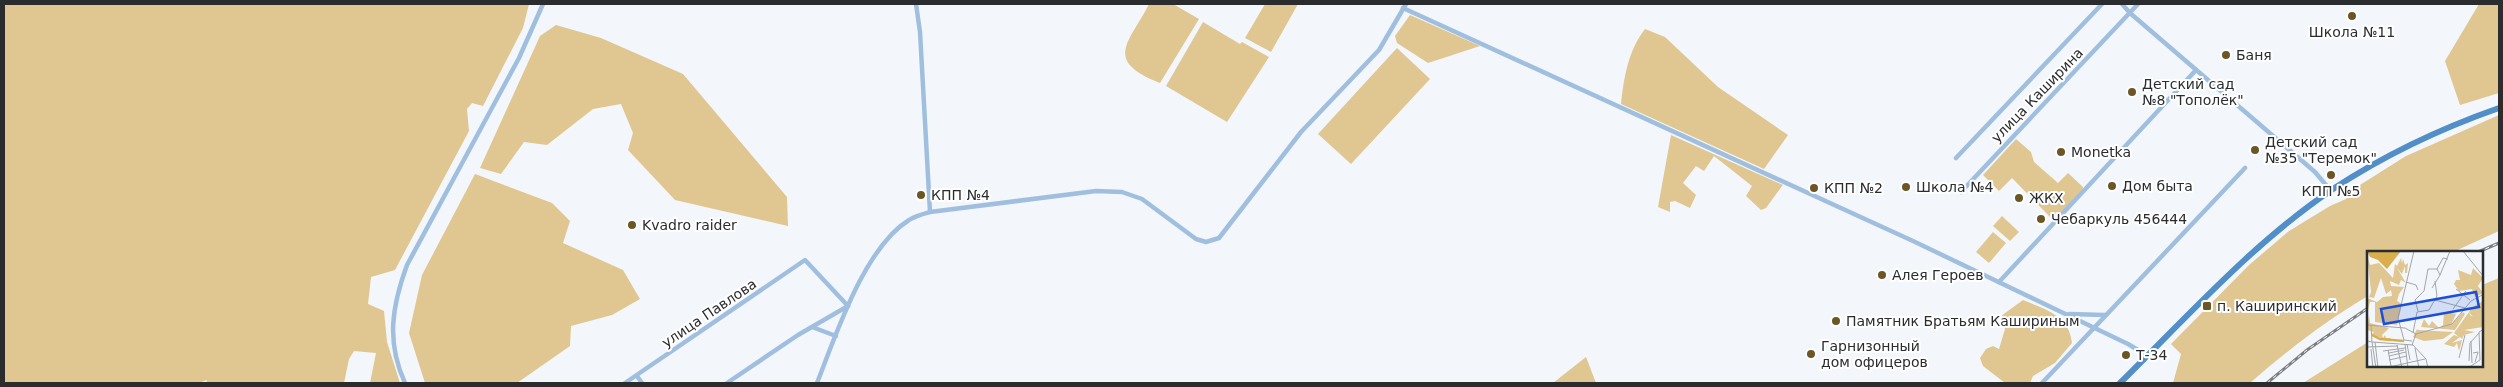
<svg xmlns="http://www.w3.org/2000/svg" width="2503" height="387" font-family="'DejaVu Sans',sans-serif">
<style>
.green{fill:#e0c690}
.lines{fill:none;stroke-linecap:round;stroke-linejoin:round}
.street{stroke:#a0bfdf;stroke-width:4.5}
.primary{stroke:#528ec7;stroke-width:6}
.rail-casing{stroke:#7b7d80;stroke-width:3}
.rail{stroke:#fff;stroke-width:1;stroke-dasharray:4;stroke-linecap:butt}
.poi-dot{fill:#6c5626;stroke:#fff;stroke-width:2}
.labels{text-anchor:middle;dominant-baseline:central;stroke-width:4;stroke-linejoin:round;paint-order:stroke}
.poi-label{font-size:14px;fill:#2b2c2e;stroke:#fff;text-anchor:start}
.street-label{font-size:14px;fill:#2b2c2e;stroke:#fff}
.inset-river{fill:none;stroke:#d9ae4c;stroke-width:2.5}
.inset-road{fill:none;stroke:#a3a6a9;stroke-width:1}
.view{fill:#1d4ed8;fill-opacity:0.15;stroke:#1d4ed8;stroke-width:2.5}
.inset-edge{fill:none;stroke:#2b2c2e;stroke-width:2.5}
</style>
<rect width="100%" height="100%" fill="#f3f7fb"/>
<g class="green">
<polygon points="4,4 529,4 523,28 483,106 472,103 467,109 469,131 395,270 371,277 368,304 384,311 387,342 400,383 370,383 376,353 354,351 349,359 344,383 206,383 207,380 199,383 4,383"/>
<path d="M1149,4H1173L1199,19L1160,83C1102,60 1130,42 1149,4Z"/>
<polygon points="1265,4 1298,4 1271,52 1245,38"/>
<polygon points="2479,4 2499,4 2499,93 2460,105 2445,61"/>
<polygon points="1410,15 1480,46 1428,63 1397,43 1395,36"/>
<polygon points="1203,22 1240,44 1242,42 1269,57 1227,122 1166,86"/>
<polygon points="556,25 601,38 683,74 787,197 788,226 675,200 628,150 633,133 621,104 593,109 547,145 524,142 501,174 480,168 540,36"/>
<path d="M1645,29L1665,37L1718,87L1788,135L1764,169L1621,104C1624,77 1628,51 1645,29Z"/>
<polygon points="1397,48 1430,79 1351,164 1318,134"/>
<path d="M2499,115V231L2453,252H2368V296C2325,321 2287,351 2250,383H2173L2181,354L2171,344L2249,265L2289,231L2330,206L2346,199L2352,190L2406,156Z"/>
<polygon points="1671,135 1783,185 1782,186 1766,208 1761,210 1746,196 1752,186 1714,156 1704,171 1696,166 1683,183 1696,195 1690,208 1675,201 1670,202 1670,212 1658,207"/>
<polygon points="2016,139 2031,152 2034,162 2058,183 2068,173 2083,187 2082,191 2056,219 2052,219 2012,178 1999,191 1983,175"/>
<polygon points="475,174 552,203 570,221 563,243 623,270 640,299 612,315 571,326 570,346 517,383 425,383 409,333 422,275"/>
<polygon points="2002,216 2019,232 2010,241 1993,226"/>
<polygon points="1993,232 2006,243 1989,263 1976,252"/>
<polygon points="2499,278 2499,383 2303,383 2368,342 2368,366 2482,366 2482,285"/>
<path d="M2023,300C2046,310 2069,315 2072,343L2055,363L2033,376L2030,383H2005L1983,366L1980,358L1986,349L1993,346L1999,349L2005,329L2001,316Z"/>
<polygon points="1586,357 1596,383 1553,383"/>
</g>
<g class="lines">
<g class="street">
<polyline points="916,4 920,32 930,212"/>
<polyline points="2122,4 2130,13 2315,172 2331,191"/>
<polyline points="1403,8 1913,241 2128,344 2148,356"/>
<polyline points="1956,158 2102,4"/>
<polyline points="1961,192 2138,4"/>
<polyline points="1999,282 2196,70"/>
<polyline points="2069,314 2105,315"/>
<polyline points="812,327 836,336"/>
<polyline points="637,376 642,383"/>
<path d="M405,383C386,342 392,306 407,265L519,58L543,4"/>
<polyline points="625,383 805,260 848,306"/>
<polyline points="727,383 798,335 848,306"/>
<path d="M817,383C836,335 864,248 909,220C915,216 923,214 930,212L1096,191L1122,192L1142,199L1196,239L1206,242L1219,238L1301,132L1379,50L1406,4"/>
<polyline points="2042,383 2245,168"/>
</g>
<path class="primary" d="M2120,383C2187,317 2254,242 2333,189C2383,156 2442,128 2499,108"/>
<defs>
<g id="rail">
<polyline points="2478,252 2499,243"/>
<polyline points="2267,383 2307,350 2368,308"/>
</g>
</defs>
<use href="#rail" class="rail-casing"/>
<use href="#rail" class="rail"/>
</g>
<g class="poi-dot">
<circle cx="2352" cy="16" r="5"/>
<circle cx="2226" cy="55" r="5"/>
<circle cx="2132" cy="92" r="5"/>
<circle cx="2255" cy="150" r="5"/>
<circle cx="2061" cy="152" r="5"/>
<circle cx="2331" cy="175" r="5"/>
<circle cx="2112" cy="186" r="5"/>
<circle cx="1906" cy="187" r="5"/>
<circle cx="1814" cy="188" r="5"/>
<circle cx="921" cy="195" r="5"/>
<circle cx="2019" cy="198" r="5"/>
<circle cx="2041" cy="219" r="5"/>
<circle cx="632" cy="225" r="5"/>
<circle cx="1882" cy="275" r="5"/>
<rect x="2202" y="301" width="10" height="10" rx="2.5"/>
<circle cx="1836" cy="321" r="5"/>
<circle cx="1811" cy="354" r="5"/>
<circle cx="2126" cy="355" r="5"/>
</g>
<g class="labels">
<g class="poi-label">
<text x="2352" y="32" text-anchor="middle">Школа №11</text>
<text x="2236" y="55">Баня</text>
<text x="2142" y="84">Детский сад<tspan x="2142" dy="16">№8 "Тополёк"</tspan></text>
<text x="2265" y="142">Детский сад<tspan x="2265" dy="16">№35 "Теремок"</tspan></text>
<text x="2071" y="152">Monetka</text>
<text x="2122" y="186">Дом быта</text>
<text x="1916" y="187">Школа №4</text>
<text x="1824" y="188">КПП №2</text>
<text x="2331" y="191" text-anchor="middle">КПП №5</text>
<text x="931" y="195">КПП №4</text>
<text x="2029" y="198">ЖКХ</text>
<text x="2051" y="219">Чебаpкуль 456444</text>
<text x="642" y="225">Kvadro raider</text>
<text x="1892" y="275">Алея Героев</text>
<text x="2217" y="306">п. Каширинский</text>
<text x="1846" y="321">Памятник Братьям Кашириным</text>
<text x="1821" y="346">Гарнизонный<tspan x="1821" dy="16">дом офицеров</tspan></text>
<text x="2136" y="355">Т-34</text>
</g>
<g class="street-label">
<text transform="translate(2037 95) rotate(-46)">улица Каширина</text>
<text transform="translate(709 313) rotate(-34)">улица Павлова</text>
</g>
</g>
<g transform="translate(2367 251)">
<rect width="116" height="116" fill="#f3f7fb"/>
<path d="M0,4L3,14L12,12L26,27L28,13L30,15L34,7L35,12L36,8L38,14L41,12L40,22H38V15L35,23L30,17L39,32L34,29L32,34L23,30L24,35L37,36L32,43L30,50L35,53L30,74L8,71V51H3L0,63V47L10,51L16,46L25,45L24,39L19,43L14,27L7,47L2,46L4,41ZM106,17L116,27L111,35L116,42L108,46L105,38L92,40L87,33L89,29H93L91,19L104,24ZM116,50V76L97,79L108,81L97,84L95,88L93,86L85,92L95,89L92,100L90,92L87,96L77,93L87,84L92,86L87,82L102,61L103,64L106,66L102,61L104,57ZM77,61L78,64L79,61L89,63L84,74L96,61L98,63L88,79L54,76L57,68L62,75L65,70L72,77L76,74ZM2,64L3,72L22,77L15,84L16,87L18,84L19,87H24L22,89L4,84L7,81L0,79ZM50,78L51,79L86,81L76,88L57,90L46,86Z" fill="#e0c690"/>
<path d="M0,0H34L20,18L11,9L3,6Z" fill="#d9ae4c"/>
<path class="inset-river" d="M5,84L13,88L37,90"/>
<path class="inset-road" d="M96,0L117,26M70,18L76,7L81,8M73,24L83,0M39,31L49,34L51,39M65,37L73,24L70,18M89,38L103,49M68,49L98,57M86,58L99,40M51,60L48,49L57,40L61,18H70M0,74L38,77L49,83M4,74L5,91L46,94M46,82L50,61L62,59L70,45L68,30M0,90L5,91L9,117M45,90L37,89L31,67L47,0M104,90L105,112M8,91L11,117M38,93L41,117M40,93L43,109M45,93L59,108L61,117M30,94L35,117M45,94L49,83L85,73L104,50L117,43M0,96L31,95M48,97L52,117M4,98L6,117M21,99L24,115M16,100L38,97M22,102L37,99M106,102L111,101L108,111M22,105L39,101M92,107L98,84M22,109L40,105M102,110L103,92L112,82M18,117L58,108M101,117L113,109L112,81L117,78"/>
<path class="view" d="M109,41L112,56L17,73L14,58Z"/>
<rect width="116" height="116" class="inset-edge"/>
</g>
<rect width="2503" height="387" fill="none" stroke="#2b2c2e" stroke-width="10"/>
</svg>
